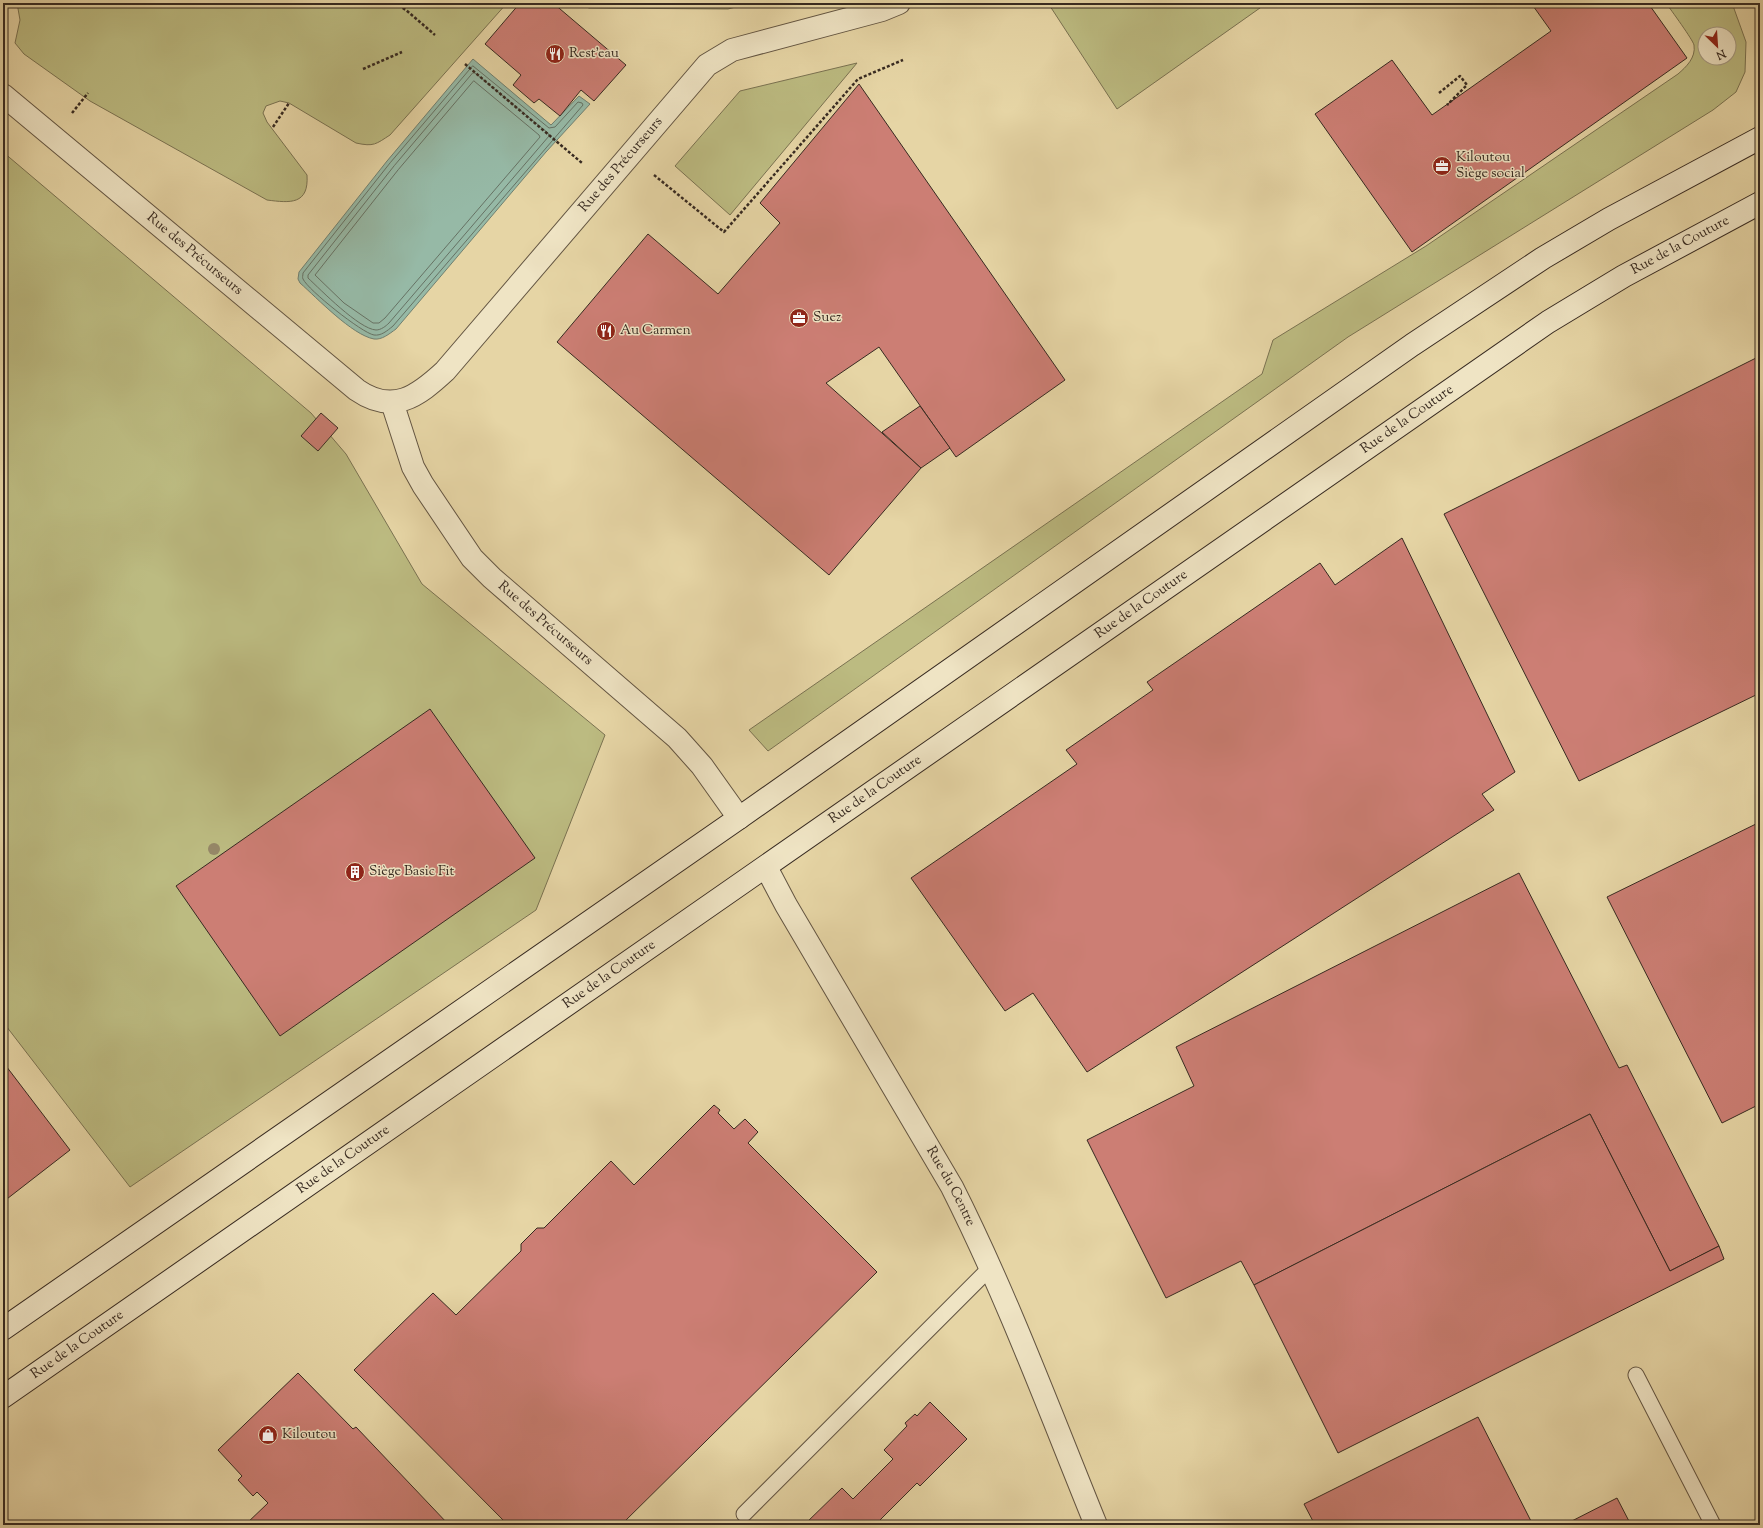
<svg xmlns="http://www.w3.org/2000/svg" width="1763" height="1528" font-family="'Sorts Mill Goudy',serif">
<style>
.green{fill:#bcbb81;stroke:#7a7251;fill-rule:evenodd}
.water{fill:#96b9a6;stroke:#708071}
.lines{fill:none;stroke-linecap:round;stroke-linejoin:round}
.shore{stroke:#667264;stroke-width:1}
.building{fill:#cc7e74;stroke:#372a21}
.lane-casing{stroke:#635542;stroke-width:17}
.street-casing{stroke:#635542;stroke-width:24}
.secondary-casing{stroke:#372a21;stroke-width:24}
.path{stroke:#372a21;stroke-width:2.5;stroke-dasharray:3 2;stroke-linecap:butt}
.lane{stroke:#efe4c4;stroke-width:15}
.street{stroke:#efe4c4;stroke-width:22}
.secondary{stroke:#efe4c4;stroke-width:22}
.tree{fill:#958767}
.labels{text-anchor:middle;dominant-baseline:central;stroke-width:3;stroke-linejoin:round;paint-order:stroke}
.poi-label{font-size:14px;fill:#372a21;stroke:#efe4c4;text-anchor:start}
.street-label{font-size:14px;fill:#372a21;stroke:#efe4c4}
</style>
<rect width="100%" height="100%" fill="#e6d5a5"/>
<filter id="stains"><feTurbulence type="fractalNoise" baseFrequency=".005" numOctaves="4"/><feColorMatrix values="0 0 0 0 .2 0 0 0 0 .09 0 0 0 0 .02 0 0 0 .5 -.17"/></filter>
<radialGradient id="worn" r=".72"><stop offset=".6" stop-color="#630" stop-opacity="0"/><stop offset="1" stop-color="#630" stop-opacity=".3"/></radialGradient>
<g class="green">
<path d="M17,3H507L390,135C376,144 374,147 356,143L289,103L280,101L266,106L263,113L267,122L307,175C309,205 290,203 267,200L90,101L24,54L15,43L20,20Z"/>
<polygon points="577,3 751,3 728,9 589,8"/>
<polygon points="1048,3 1267,3 1117,109"/>
<path d="M1666,3H1732L1746,42L1745,72L1736,92L1713,110L1348,337L768,751L749,730L1262,374L1273,340L1426,246L1678,74C1686,67 1696,58 1694,45C1693,40 1671,10 1666,3ZM1705,34H1729V58H1705Z"/>
<polygon points="857,63 730,215 675,166 740,91"/>
<polygon points="3,152 311,413 346,454 422,584 605,735 536,910 130,1187 3,1022"/>
</g>
<path class="water" d="M473,59L551,125L579,96L590,104L546,152L396,329C389,334 382,340 374,339C352,335 317,298 300,283L298,279L299,272L387,161Z"/>
<g class="lines">
<g class="shore">
<path d="M473,66L549,128L555,127L578,102L582,103L583,105L393,326C387,331 381,336 374,335C362,333 308,290 303,279C302,277 303,276 303,273L390,163Z"/>
<path d="M473,73H475L548,133L549,136L389,323C386,326 381,330 376,330C359,329 321,290 308,278V275L394,166Z"/>
<polygon points="474,81 539,135 540,137 385,318 379,323 373,323 344,303 315,275 398,170"/>
</g>
</g>
<g class="building">
<polygon points="520,3 553,3 626,65 594,101 581,90 560,116 539,99 534,103 513,85 521,75 485,44"/>
<polygon points="1531,3 1648,3 1687,58 1412,252 1315,114 1392,60 1432,115 1551,31"/>
<polygon points="859,84 1065,380 956,457 879,347 826,383 921,468 829,575 557,342 648,234 718,294 780,223 760,203"/>
<polygon points="1760,356 1760,693 1579,781 1444,514"/>
<polygon points="920,406 950,448 921,468 882,432"/>
<polygon points="321,413 338,428 318,451 301,436"/>
<polygon points="1402,538 1515,772 1482,794 1494,810 1087,1072 1033,993 1005,1011 911,878 1077,764 1066,750 1153,690 1147,682 1320,563 1335,585"/>
<polygon points="430,709 535,858 280,1036 176,886"/>
<polygon points="1760,822 1760,1104 1722,1123 1607,897"/>
<polygon points="1519,873 1619,1068 1627,1065 1719,1246 1670,1271 1590,1114 1254,1285 1241,1261 1166,1298 1087,1140 1194,1086 1176,1047"/>
<polygon points="3,1062 70,1150 3,1202"/>
<polygon points="714,1105 720,1110 718,1113 734,1129 745,1119 758,1132 748,1143 877,1272 621,1525 508,1525 354,1370 433,1293 456,1315 521,1251 521,1244 537,1228 544,1228 611,1161 634,1185"/>
<polygon points="1590,1114 1670,1271 1719,1246 1724,1259 1338,1453 1254,1285"/>
<polygon points="298,1373 353,1429 356,1427 449,1525 245,1525 268,1503 257,1492 253,1496 238,1480 242,1476 218,1450"/>
<polygon points="930,1402 967,1439 920,1486 917,1483 877,1523 880,1525 804,1525 842,1488 853,1499 893,1459 884,1450 907,1426 905,1423 915,1414 917,1416"/>
<polygon points="1478,1417 1533,1525 1315,1525 1304,1504"/>
<polygon points="1617,1498 1631,1525 1564,1525"/>
</g>
<g class="lines">
<defs>
<g id="lane">
<polyline points="1636,1375 1713,1525"/>
<polyline points="744,1514 990,1268"/>
</g>
<g id="street">
<path id="s1" d="M3,95L357,390C393,415 418,396 445,371L707,65L732,50L882,10L899,3"/>
<path id="s2" d="M392,402L413,467L423,485L472,558L492,578L677,738L702,766L739,818"/>
<path id="s3" d="M766,867L786,905L952,1187C1007,1296 1050,1412 1096,1525"/>
</g>
<g id="secondary">
<polyline points="3,1329 739,818 1412,345 1543,258 1609,219 1760,138"/>
<path id="s4" d="M3,1397L1548,322L1624,276L1760,203"/>
</g>
</defs>
<use href="#lane" class="lane-casing"/>
<use href="#street" class="street-casing"/>
<use href="#secondary" class="secondary-casing"/>
<g class="path">
<polyline points="394,3 406,10 435,35"/>
<polyline points="465,64 582,163"/>
<polyline points="363,69 402,52"/>
<polyline points="1439,93 1460,76 1467,85 1447,105"/>
<polyline points="72,113 88,93"/>
<polyline points="273,127 289,103"/>
<polyline points="654,175 724,232 858,79 903,60"/>
</g>
<use href="#lane" class="lane"/>
<use href="#street" class="street"/>
<use href="#secondary" class="secondary"/>
</g>
<circle class="tree" cx="214" cy="849" r="6"/>
<defs>
<symbol id="restaurant-disc" viewBox="-11 -11 22 22"><circle r="9.5" fill="#8f2418" stroke="#efe4c4"/><path d="M-5-6h1v4h1v-4h1v4h1v-4h1v5L-1.5 .5V6h-2V.5L-5-1ZM5-6V6H3V1.5H1.5Q1.5-4 5-6Z" fill="#fff"/></symbol>
<symbol id="office-disc" viewBox="-11 -11 22 22"><circle r="9.5" fill="#8f2418" stroke="#efe4c4"/><path d="M-6-3h4V-5.5h4V-3h4V5H-6ZM-1-4.5V-3h2v-1.5ZM-6 0V1H6V0Z" fill="#fff"/></symbol>
<symbol id="building-disc" viewBox="-11 -11 22 22"><circle r="9.5" fill="#8f2418" stroke="#efe4c4"/><path d="M-4-6H4V6H1V3H-1V6H-4ZM-2.5-4.3h1.7v1.8h-1.7ZM.8-4.3h1.7v1.8H.8ZM-2.5-1h1.7V.8h-1.7ZM.8-1h1.7V.8H.8Z" fill="#fff"/></symbol>
<symbol id="shop-disc" viewBox="-11 -11 22 22"><circle r="9.5" fill="#8f2418" stroke="#efe4c4"/><path d="M-5-2.5h2.3a2.7 3.5 0 0 1 5.4 0H5L5.5 6h-11ZM-1.5-2.5h3a1.5 2.3 0 0 0-3 0Z" fill="#fff"/></symbol>
</defs>
<g fill-rule="evenodd">
<use href="#restaurant-disc" x="544" y="43" width="22" height="22"/>
<use href="#office-disc" x="1431" y="155" width="22" height="22"/>
<use href="#office-disc" x="788" y="307" width="22" height="22"/>
<use href="#restaurant-disc" x="595" y="320" width="22" height="22"/>
<use href="#building-disc" x="344" y="861" width="22" height="22"/>
<use href="#shop-disc" x="257" y="1424" width="22" height="22"/>
</g>
<g class="labels">
<g class="poi-label">
<text x="569" y="54">Rest'eau</text>
<text x="1456" y="158">Kiloutou<tspan x="1456" dy="16">Siège social</tspan></text>
<text x="813" y="318">Suez</text>
<text x="620" y="331">Au Carmen</text>
<text x="369" y="872">Siège Basic Fit</text>
<text x="282" y="1435">Kiloutou</text>
</g>
<g class="street-label">
<text stroke="none"><textPath href="#s1" startOffset="832">Rue des Précurseurs</textPath></text>
<text stroke="none"><textPath href="#s4" startOffset="2035">Rue de la Couture</textPath></text>
<text stroke="none"><textPath href="#s1" startOffset="249">Rue des Précurseurs</textPath></text>
<text stroke="none"><textPath href="#s4" startOffset="1711">Rue de la Couture</textPath></text>
<text stroke="none"><textPath href="#s4" startOffset="1387">Rue de la Couture</textPath></text>
<text stroke="none"><textPath href="#s2" startOffset="275">Rue des Précurseurs</textPath></text>
<text stroke="none"><textPath href="#s4" startOffset="1063">Rue de la Couture</textPath></text>
<text stroke="none"><textPath href="#s4" startOffset="739">Rue de la Couture</textPath></text>
<text stroke="none"><textPath href="#s4" startOffset="415">Rue de la Couture</textPath></text>
<text stroke="none"><textPath href="#s3" startOffset="369">Rue du Centre</textPath></text>
<text stroke="none"><textPath href="#s4" startOffset="91">Rue de la Couture</textPath></text>
</g>
</g>
<rect width="1763" height="1528" fill="none" stroke="#e6d5a5" stroke-width="16"/>
<rect x="4" y="4" width="1755" height="1520" fill="none" stroke="#372a21" stroke-width="2"/>
<rect x="8" y="8" width="1747" height="1512" fill="none" stroke="#372a21"/>
<g transform="translate(1717 46) rotate(155)"><circle r="19" fill="#efe4c4" stroke="#a59a83"/>
<path d="M0-3L7 15L0 10L-7 15Z" fill="#8f2418"/>
<text y="-6" font-size="11" font-weight="bold" text-anchor="middle" fill="#372a21">N</text>
</g>
<rect width="100%" height="100%" filter="url(#stains)"/>
<rect width="100%" height="100%" fill="url(#worn)"/>
</svg>
